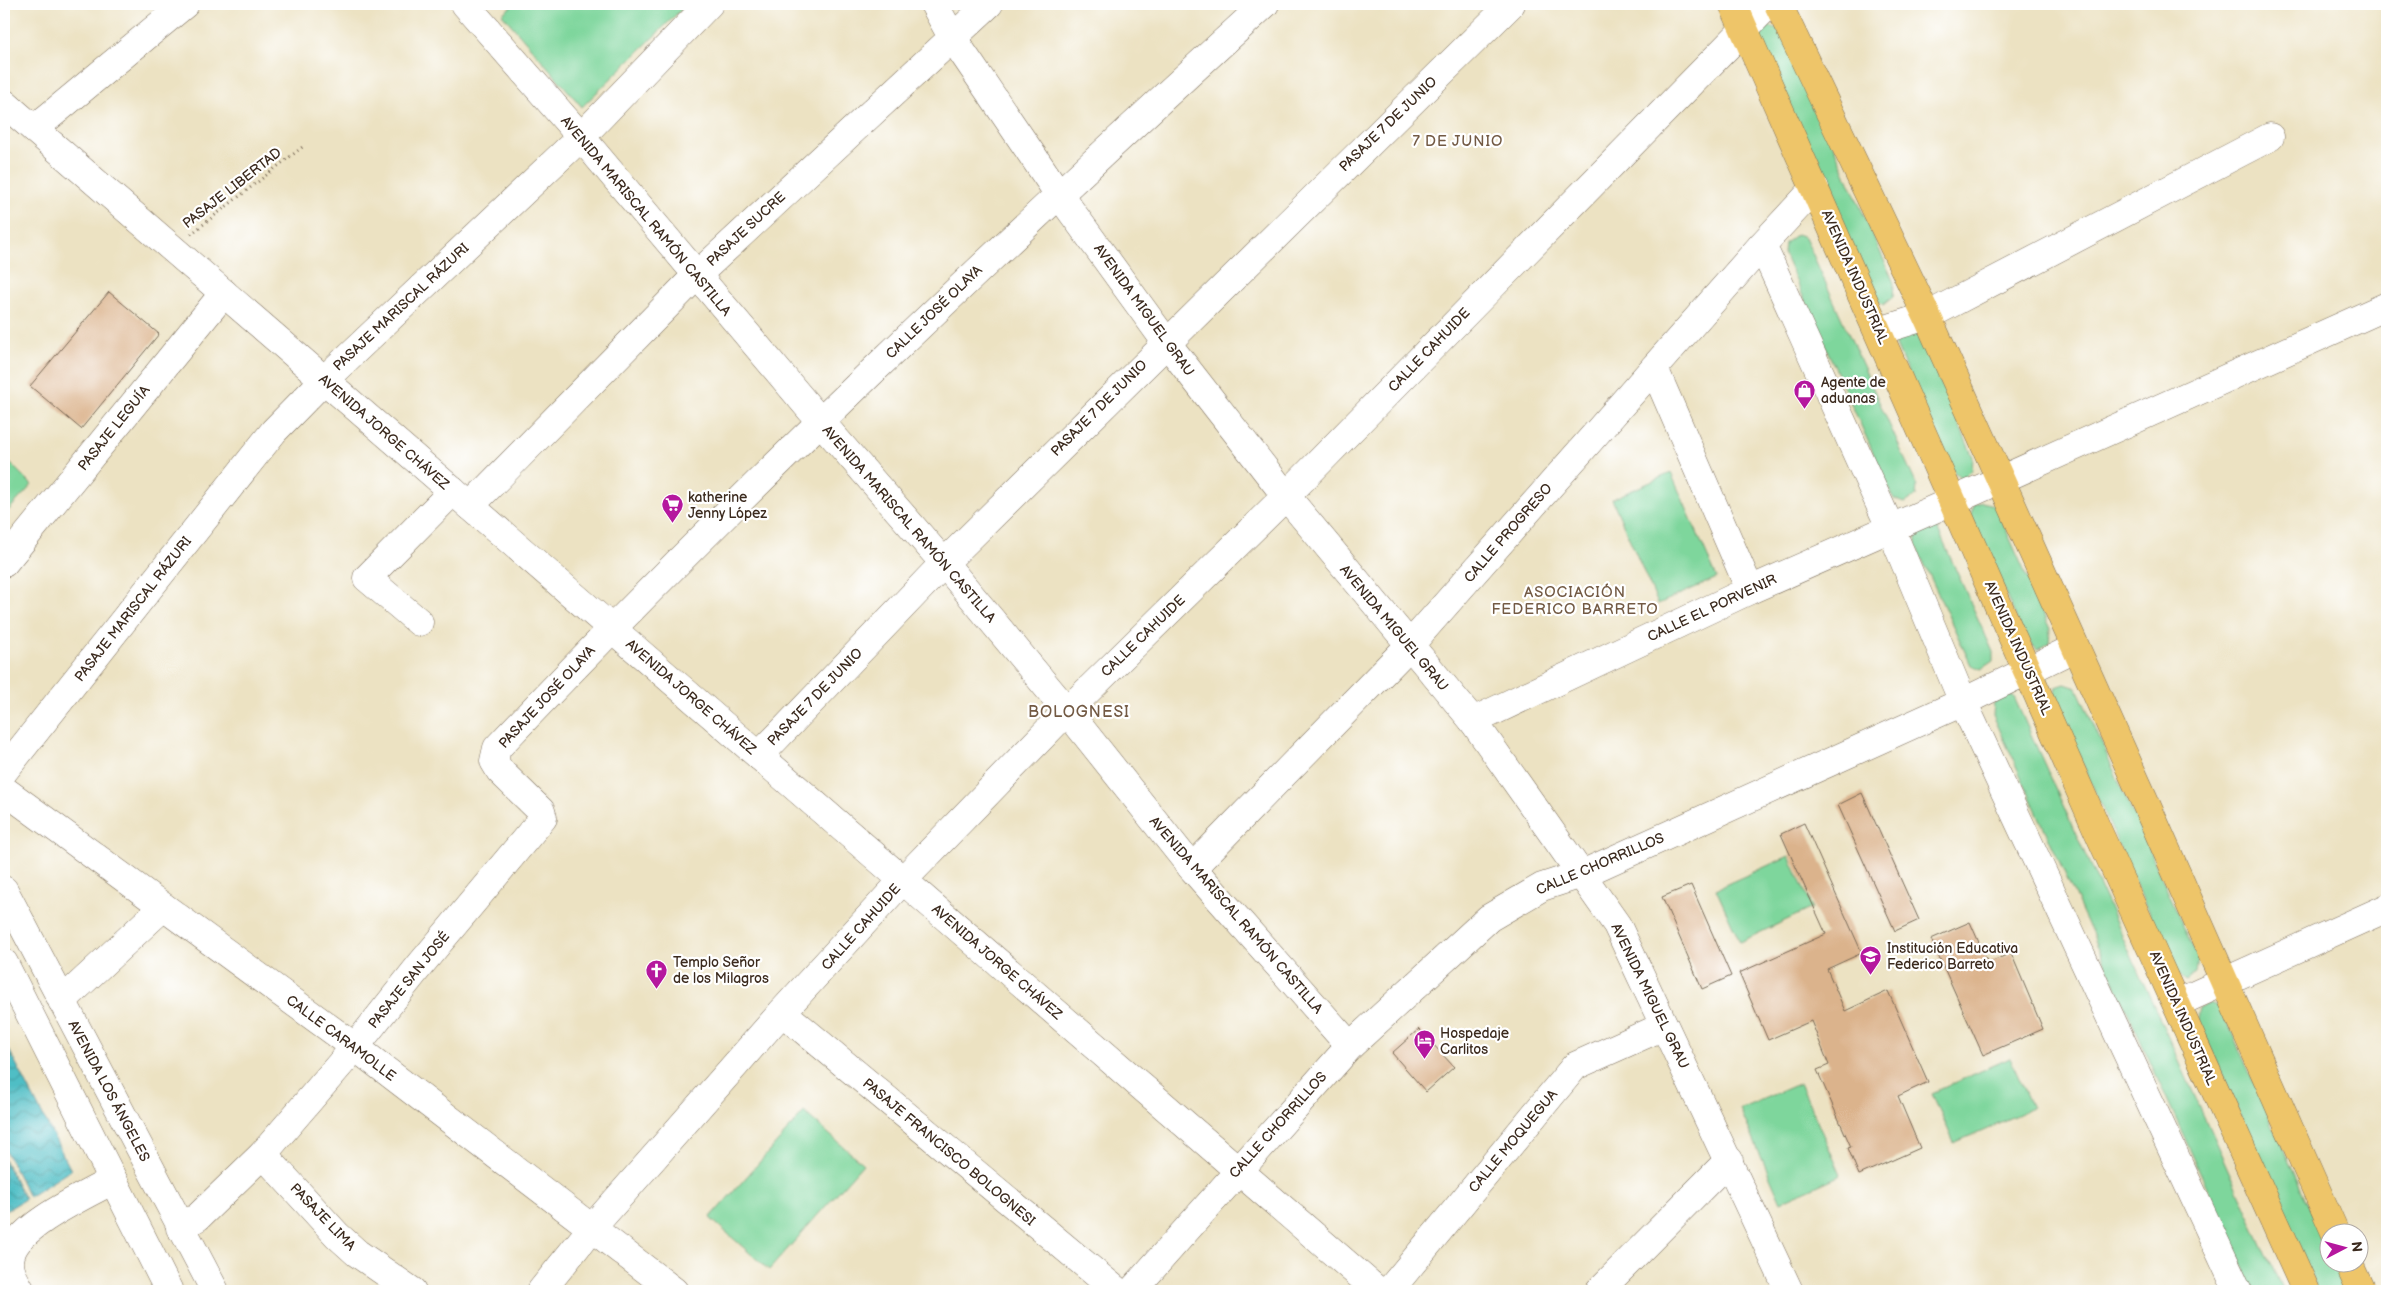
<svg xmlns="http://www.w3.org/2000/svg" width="2391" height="1295" font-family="'Balsamiq Sans',sans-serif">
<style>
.green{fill:#7ed69c;stroke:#5c805d}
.water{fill:url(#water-waves);stroke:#457472}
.building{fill:#dbb38c}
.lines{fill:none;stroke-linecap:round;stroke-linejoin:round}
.minor-casing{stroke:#796a57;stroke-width:29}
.major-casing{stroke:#796a57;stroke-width:29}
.path{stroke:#796a57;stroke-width:3;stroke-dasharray:1 4;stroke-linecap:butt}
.minor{stroke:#fff;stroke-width:28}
.major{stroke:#eec569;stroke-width:28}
.labels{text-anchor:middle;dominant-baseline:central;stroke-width:4.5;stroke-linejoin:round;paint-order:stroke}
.street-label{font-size:14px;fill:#3b2a1e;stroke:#fff}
.poi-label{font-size:14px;fill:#3b2a1e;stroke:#fff;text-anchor:start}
.neighbourhood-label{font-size:15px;letter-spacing:1px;fill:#735a44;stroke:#fff}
.quarter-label{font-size:16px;letter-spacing:1px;fill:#735a44;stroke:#fff}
</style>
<defs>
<pattern id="water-waves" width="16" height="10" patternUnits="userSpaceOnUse" patternTransform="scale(1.25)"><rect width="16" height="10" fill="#4fbec5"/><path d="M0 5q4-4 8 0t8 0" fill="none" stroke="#439b9f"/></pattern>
</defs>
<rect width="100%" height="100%" fill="#fff"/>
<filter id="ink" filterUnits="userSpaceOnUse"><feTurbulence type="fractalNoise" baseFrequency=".02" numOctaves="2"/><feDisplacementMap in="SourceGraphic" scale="10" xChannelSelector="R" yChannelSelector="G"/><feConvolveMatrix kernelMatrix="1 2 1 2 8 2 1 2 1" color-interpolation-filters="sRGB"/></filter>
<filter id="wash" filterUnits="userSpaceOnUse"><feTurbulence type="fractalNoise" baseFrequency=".0096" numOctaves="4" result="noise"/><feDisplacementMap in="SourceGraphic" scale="20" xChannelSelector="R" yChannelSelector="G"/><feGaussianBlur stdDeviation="1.12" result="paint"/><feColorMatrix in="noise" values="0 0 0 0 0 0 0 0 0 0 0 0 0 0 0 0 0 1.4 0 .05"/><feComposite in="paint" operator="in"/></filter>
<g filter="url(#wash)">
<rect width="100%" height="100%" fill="#ece2c2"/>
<g class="green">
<polygon points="514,4 687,4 582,107 502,14"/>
<polygon points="1769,26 1782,30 1894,283 1893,297 1883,305 1871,294 1758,41 1760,29"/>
<polygon points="1797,234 1805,237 1917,486 1916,496 1905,503 1894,499 1784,254 1785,243"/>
<polygon points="1897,332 1919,332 1973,457 1972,471 1961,478 1949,467 1895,343"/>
<polygon points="4,457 32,485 4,515"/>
<polygon points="1671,473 1717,578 1658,604 1612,499"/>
<polygon points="1982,502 1995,505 2050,629 2049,643 2038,650 2026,640 1971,516 1973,505"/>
<polygon points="1929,526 1937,528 1993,652 1993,661 1981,669 1971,665 1916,546 1916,534"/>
<polygon points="2065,684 2077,688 2198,959 2196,973 2186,981 2174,970 2054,699 2056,687"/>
<polygon points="2006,695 2014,697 2283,1291 2254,1291 1993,715 1994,703"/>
<polygon points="1789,856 1812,908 1740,942 1716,889"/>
<polygon points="2209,1004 2221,1008 2328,1250 2328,1262 2334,1263 2347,1291 2318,1291 2198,1019 2200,1007"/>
<polygon points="2010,1058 2032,1108 1954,1143 1932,1093"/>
<polygon points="1800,1083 1841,1175 1781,1202 1740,1109"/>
<polygon points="804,1112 863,1164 769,1270 710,1218"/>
</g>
<g class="water">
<polygon points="4,1040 71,1170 29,1197 4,1148"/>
<polygon points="4,1159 25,1199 4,1212"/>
</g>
<g id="blocks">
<g class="building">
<polygon points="109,292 159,334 81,429 30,386"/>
<polygon points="1862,793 1919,920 1895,931 1838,805"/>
<polygon points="1804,823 1862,953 1827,969 1845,1011 1888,991 1928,1082 1898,1096 1920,1148 1859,1175 1848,1148 1851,1147 1817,1070 1829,1065 1811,1021 1768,1040 1739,973 1826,934 1781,834"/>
<polygon points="1691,885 1731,976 1702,989 1662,897"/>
<polygon points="1970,922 1988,963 2011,953 2043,1029 1983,1055 1931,939"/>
<polygon points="1419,1029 1454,1067 1426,1092 1392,1053"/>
</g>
</g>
</g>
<g filter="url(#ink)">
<use href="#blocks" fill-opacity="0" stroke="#796a57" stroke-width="1"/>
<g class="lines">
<defs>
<g id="minor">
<polyline points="465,4 581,137 820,421 944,563 1067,711 1192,868 1350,1046"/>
<polyline points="934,4 952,37 1058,193 1166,342 1286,496 1473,721 1617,925 1789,1291"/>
<polyline points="4,103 1378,1291"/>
<polyline points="34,129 185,4"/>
<polyline points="1762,245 1890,527 1963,702 2238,1291"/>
<polyline points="1879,331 1927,316 2270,137"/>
<polyline points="1654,368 1750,590"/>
<polyline points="470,506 696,276 989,4"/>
<polyline points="4,563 224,293"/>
<polyline points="419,622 367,578 453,491"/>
<polyline points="1473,721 1750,590 2000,480 2387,306"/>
<polyline points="759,756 944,563 1511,4"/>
<polyline points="4,771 274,431 324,380 581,137 709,4"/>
<polyline points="4,790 355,1047 674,1291"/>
<polyline points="1192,868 1409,646 1762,245 1815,188"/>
<polyline points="4,890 215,1291"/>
<polyline points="4,963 169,1291"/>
<polyline points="62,1001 163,907"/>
<polyline points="2177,1003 2387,908"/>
<polyline points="782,1012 1117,1291"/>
<polyline points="263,1154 337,1235 357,1253 412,1291"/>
<path d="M180,1228L198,1217L263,1154L355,1047L421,964L543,818L541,811L500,771L494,761L497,748C743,489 1002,245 1265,4"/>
<path d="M21,1291C15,1280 7,1268 11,1255C17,1226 88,1194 113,1180"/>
<polyline points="541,1291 591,1229 782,1012 903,880 1067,711 1286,496 1769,4"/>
<polyline points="1132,1291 1350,1046 1489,918 1542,887 1582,874 1963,702 2074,648"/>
<polyline points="1389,1291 1575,1066 1664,1026"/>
<polyline points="1599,1291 1729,1160"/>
</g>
<g id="major">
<polyline points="1733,4 2097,829 2306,1291"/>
<polyline points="1778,4 1927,316 2146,804 2335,1232"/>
<polyline points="2348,1262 2361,1291"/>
</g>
</defs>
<use href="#minor" class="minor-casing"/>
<use href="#major" class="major-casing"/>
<polyline class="path" points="191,234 305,145"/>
<use href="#minor" class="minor"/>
<use href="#major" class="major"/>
</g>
</g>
<defs>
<symbol id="shop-pin" viewBox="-11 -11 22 30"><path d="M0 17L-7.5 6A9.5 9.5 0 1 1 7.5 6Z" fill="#b5179e" stroke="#fff"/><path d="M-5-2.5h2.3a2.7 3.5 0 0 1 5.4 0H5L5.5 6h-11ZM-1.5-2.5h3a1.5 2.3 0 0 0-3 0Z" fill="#fff"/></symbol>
<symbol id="supermarket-pin" viewBox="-11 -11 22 30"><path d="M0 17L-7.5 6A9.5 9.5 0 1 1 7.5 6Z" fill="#b5179e" stroke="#fff"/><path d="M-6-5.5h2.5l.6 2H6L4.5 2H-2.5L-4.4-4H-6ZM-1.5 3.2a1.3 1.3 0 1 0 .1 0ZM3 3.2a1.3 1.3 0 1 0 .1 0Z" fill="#fff"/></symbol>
<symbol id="school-pin" viewBox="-11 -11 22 30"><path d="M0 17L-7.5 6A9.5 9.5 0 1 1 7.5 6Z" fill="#b5179e" stroke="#fff"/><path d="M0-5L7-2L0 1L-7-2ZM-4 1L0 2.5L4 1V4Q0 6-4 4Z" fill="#fff"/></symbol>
<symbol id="church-pin" viewBox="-11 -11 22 30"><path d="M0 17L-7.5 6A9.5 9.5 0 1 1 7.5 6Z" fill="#b5179e" stroke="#fff"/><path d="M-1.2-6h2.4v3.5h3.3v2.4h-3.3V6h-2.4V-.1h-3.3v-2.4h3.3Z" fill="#fff"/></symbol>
<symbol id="hotel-pin" viewBox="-11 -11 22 30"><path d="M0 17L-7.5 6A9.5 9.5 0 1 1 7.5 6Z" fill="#b5179e" stroke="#fff"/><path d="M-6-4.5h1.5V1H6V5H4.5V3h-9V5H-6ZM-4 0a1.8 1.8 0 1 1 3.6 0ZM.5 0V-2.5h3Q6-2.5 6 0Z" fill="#fff"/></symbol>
</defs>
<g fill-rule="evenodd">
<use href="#shop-pin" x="1792" y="378" width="25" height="34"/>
<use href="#supermarket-pin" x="660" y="492" width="25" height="34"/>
<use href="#school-pin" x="1858" y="944" width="25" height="34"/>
<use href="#church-pin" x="644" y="958" width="25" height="34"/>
<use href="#hotel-pin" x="1412" y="1028" width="25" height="34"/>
</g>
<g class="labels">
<g class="street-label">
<text transform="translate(1388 124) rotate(-44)">PASAJE 7 DE JUNIO</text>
<text transform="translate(232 188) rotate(-38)">PASAJE LIBERTAD</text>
<text transform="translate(646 216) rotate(50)">AVENIDA MARISCAL RAMÓN CASTILLA</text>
<text transform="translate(746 229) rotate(-43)">PASAJE SUCRE</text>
<text transform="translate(1855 277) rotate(66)">AVENIDA INDUSTRIAL</text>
<text transform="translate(401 307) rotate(-43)">PASAJE MARISCAL RÁZURI</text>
<text transform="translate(1144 310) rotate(54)">AVENIDA MIGUEL GRAU</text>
<text transform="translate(934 312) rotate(-44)">CALLE JOSÉ OLAYA</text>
<text transform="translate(1429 350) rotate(-46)">CALLE CAHUIDE</text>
<text transform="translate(1099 408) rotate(-45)">PASAJE 7 DE JUNIO</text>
<text transform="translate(114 428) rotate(-51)">PASAJE LEGUÍA</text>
<text transform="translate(384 432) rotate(41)">AVENIDA JORGE CHÁVEZ</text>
<text transform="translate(909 524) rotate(49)">AVENIDA MARISCAL RAMÓN CASTILLA</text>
<text transform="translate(1508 533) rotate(-49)">CALLE PROGRESO</text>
<text transform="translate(1712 608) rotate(-25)">CALLE EL PORVENIR</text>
<text transform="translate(133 609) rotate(-52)">PASAJE MARISCAL RÁZURI</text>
<text transform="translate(1394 628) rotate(50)">AVENIDA MIGUEL GRAU</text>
<text transform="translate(1143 636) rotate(-44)">CALLE CAHUIDE</text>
<text transform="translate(2018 648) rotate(66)">AVENIDA INDUSTRIAL</text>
<text transform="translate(547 697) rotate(-47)">PASAJE JOSÉ OLAYA</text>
<text transform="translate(691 697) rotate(41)">AVENIDA JORGE CHÁVEZ</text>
<text transform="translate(815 697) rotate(-46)">PASAJE 7 DE JUNIO</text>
<text transform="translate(1600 864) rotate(-23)">CALLE CHORRILLOS</text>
<text transform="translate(1236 915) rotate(49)">AVENIDA MARISCAL RAMÓN CASTILLA</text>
<text transform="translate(861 927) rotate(-48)">CALLE CAHUIDE</text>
<text transform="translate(997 962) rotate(41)">AVENIDA JORGE CHÁVEZ</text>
<text transform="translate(409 980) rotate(-51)">PASAJE SAN JOSÉ</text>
<text transform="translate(1650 996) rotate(64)">AVENIDA MIGUEL GRAU</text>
<text transform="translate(2183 1018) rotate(66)">AVENIDA INDUSTRIAL</text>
<text transform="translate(341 1038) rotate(37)">CALLE CARAMOLLE</text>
<text transform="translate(109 1091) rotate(62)">AVENIDA LOS ÁNGELES</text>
<text transform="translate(1278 1125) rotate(-48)">CALLE CHORRILLOS</text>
<text transform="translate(1513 1141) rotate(-50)">CALLE MOQUEGUA</text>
<text transform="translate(949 1152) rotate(40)">PASAJE FRANCISCO BOLOGNESI</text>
<text transform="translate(323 1217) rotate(46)">PASAJE LIMA</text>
</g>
<g class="poi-label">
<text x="1821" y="382">Agente de<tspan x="1821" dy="16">aduanas</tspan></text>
<text x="688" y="497">katherine<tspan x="688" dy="16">Jenny López</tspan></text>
<text x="1887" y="948">Institución Educativa<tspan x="1887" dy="16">Federico Barreto</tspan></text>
<text x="673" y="962">Templo Señor<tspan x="673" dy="16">de los Milagros</tspan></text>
<text x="1440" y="1033">Hospedaje<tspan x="1440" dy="16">Carlitos</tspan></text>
</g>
<g class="neighbourhood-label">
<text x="1458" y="141">7 DE JUNIO</text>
<text x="1575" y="592">ASOCIACIÓN<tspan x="1575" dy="17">FEDERICO BARRETO</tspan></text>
</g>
<g class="quarter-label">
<text x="1079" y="712">BOLOGNESI</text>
</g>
</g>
<rect width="2391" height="1295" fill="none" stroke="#fff" stroke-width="20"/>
<g transform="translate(2344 1248) rotate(84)"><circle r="24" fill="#ffffff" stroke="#b1aaa5"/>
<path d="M0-4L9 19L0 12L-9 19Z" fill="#b5179e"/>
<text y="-8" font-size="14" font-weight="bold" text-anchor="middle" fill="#3b2a1e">N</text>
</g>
</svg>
